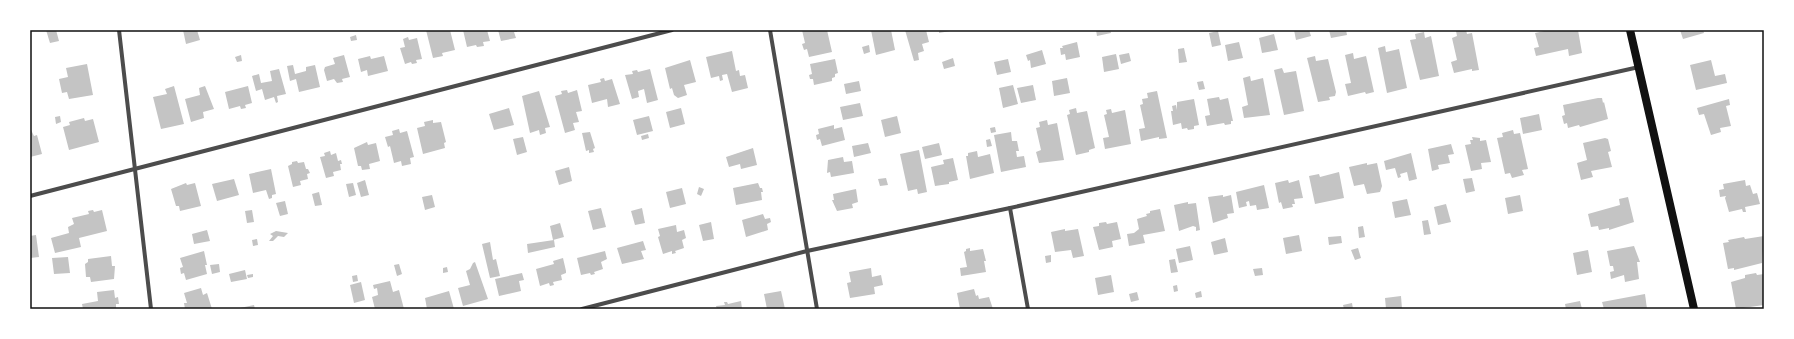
<svg xmlns="http://www.w3.org/2000/svg" width="1794" height="339" font-family="Georgia,serif">
<style>
.building{fill:#c4c4c4}
.lines{fill:none;stroke-linecap:round;stroke-linejoin:round}
.minor{stroke:#4c4c4c;stroke-width:4}
.secondary{stroke:#111;stroke-width:8}
.neatline{fill:none;stroke:#111;stroke-width:1.5}
</style>
<rect width="100%" height="100%" fill="#fff"/>
<g class="building">
<polygon points="46,30 56,30 59,41 50,43"/>
<polygon points="183,30 197,30 200,40 186,44"/>
<polygon points="426,30 450,30 455,50 442,53 443,56 433,58"/>
<polygon points="463,30 487,30 490,41 483,42 484,46 477,47 476,45 467,47"/>
<polygon points="498,30 517,30 517,32 514,32 516,38 501,41"/>
<polygon points="802,30 827,30 832,52 809,57 807,49 804,50 802,44 805,43"/>
<polygon points="871,30 891,30 895,50 876,55"/>
<polygon points="905,30 926,30 929,42 922,44 924,51 918,53 919,60 914,61"/>
<polygon points="939,30 950,30 950,31 939,33"/>
<polygon points="1096,30 1110,30 1111,33 1097,36"/>
<polygon points="1294,30 1309,30 1311,36 1296,40"/>
<polygon points="1329,30 1346,30 1347,35 1331,38"/>
<polygon points="1466,30 1467,34 1472,33 1479,70 1472,71 1472,69 1454,73 1451,62 1457,60 1452,38 1457,36 1456,31"/>
<polygon points="1549,30 1578,30 1582,53 1569,56 1568,49 1536,56 1534,48 1539,47 1535,33"/>
<polygon points="1680,30 1703,30 1704,33 1683,39"/>
<polygon points="1218,31 1221,45 1212,47 1209,33"/>
<polygon points="1424,32 1425,38 1431,36 1439,76 1420,80 1410,40 1416,39 1415,34"/>
<polygon points="1274,34 1278,50 1262,53 1259,38"/>
<polygon points="356,35 357,40 351,41 350,37"/>
<polygon points="408,37 409,40 417,38 422,59 416,60 417,63 412,64 411,62 405,64 400,48 405,47 403,39"/>
<polygon points="1077,42 1080,57 1066,60 1065,54 1061,55 1060,48 1063,48 1062,46"/>
<polygon points="1239,42 1243,58 1228,61 1225,45"/>
<polygon points="869,45 870,52 864,54 862,47"/>
<polygon points="1385,46 1386,52 1399,49 1407,88 1387,93 1378,48"/>
<polygon points="1184,48 1187,62 1179,63 1178,49"/>
<polygon points="1042,50 1046,64 1031,68 1030,60 1028,61 1026,55"/>
<polygon points="732,51 736,71 739,70 740,76 745,75 748,88 732,92 727,74 722,75 723,80 720,81 719,76 711,78 706,57"/>
<polygon points="1129,53 1131,61 1121,64 1119,55"/>
<polygon points="1353,53 1354,59 1366,56 1374,92 1366,94 1365,92 1348,96 1345,84 1351,83 1345,55"/>
<polygon points="1116,54 1119,69 1104,72 1102,57"/>
<polygon points="241,55 242,61 237,62 235,57"/>
<polygon points="344,55 350,77 342,79 343,82 337,83 334,79 327,81 324,70 325,67 335,64 333,58"/>
<polygon points="370,56 371,59 384,56 388,71 368,76 367,70 361,72 358,59"/>
<polygon points="1315,56 1316,61 1328,59 1336,92 1335,96 1329,97 1330,100 1318,102 1307,58"/>
<polygon points="953,58 955,66 944,69 942,62"/>
<polygon points="835,59 838,73 835,74 835,77 832,78 832,81 814,85 813,79 810,79 809,75 812,74 810,64"/>
<polygon points="1008,59 1011,72 997,75 994,62"/>
<polygon points="690,60 696,82 684,85 687,95 678,98 674,95 672,88 670,89 665,68"/>
<polygon points="1711,60 1715,76 1725,74 1727,83 1696,90 1690,65"/>
<polygon points="87,64 93,95 69,99 67,92 62,93 59,79 68,77 66,68"/>
<polygon points="293,65 295,74 306,71 306,67 315,65 320,87 299,92 296,79 290,81 287,66"/>
<polygon points="1282,68 1284,73 1296,71 1304,111 1284,115 1274,70"/>
<polygon points="279,69 286,94 277,96 278,102 276,103 274,97 265,100 262,89 256,91 252,76 259,74 261,83 272,81 270,71"/>
<polygon points="650,69 658,100 647,103 644,89 638,91 639,97 632,99 625,75 633,74 632,71 637,70 638,72"/>
<polygon points="1250,76 1251,81 1263,78 1270,115 1244,118 1242,107 1248,105 1243,78"/>
<polygon points="604,78 605,81 612,79 620,104 608,107 607,99 592,103 588,85 601,82 600,79"/>
<polygon points="1067,78 1070,93 1054,96 1052,81"/>
<polygon points="859,81 861,91 846,94 844,84"/>
<polygon points="1203,81 1205,89 1199,90 1197,82"/>
<polygon points="1013,85 1018,104 1003,108 999,88"/>
<polygon points="1033,85 1036,100 1021,103 1017,88"/>
<polygon points="174,86 184,124 161,129 153,97 167,94 165,89"/>
<polygon points="205,86 214,109 203,112 204,118 191,122 185,99 200,95 199,88"/>
<polygon points="248,86 252,103 245,105 246,108 241,109 240,106 229,109 225,92"/>
<polygon points="567,90 568,93 577,90 582,111 576,112 579,122 573,123 575,130 565,133 555,96 562,94 561,91"/>
<polygon points="539,91 550,127 545,128 546,133 540,135 539,130 530,133 522,96"/>
<polygon points="1157,91 1167,138 1159,139 1159,137 1141,141 1139,129 1145,128 1140,105 1143,104 1142,99 1148,98 1147,93"/>
<polygon points="1219,97 1220,100 1228,98 1233,121 1231,121 1231,124 1225,125 1224,123 1207,126 1205,116 1210,115 1207,99"/>
<polygon points="1598,98 1602,98 1603,103 1604,102 1608,119 1580,127 1579,125 1568,128 1567,123 1564,124 1562,116 1565,115 1563,105"/>
<polygon points="1194,99 1199,125 1194,126 1194,129 1188,130 1187,128 1182,129 1181,123 1173,125 1171,111 1173,111 1172,106 1176,105 1177,110 1177,102"/>
<polygon points="1729,99 1730,105 1726,106 1731,126 1720,128 1721,132 1711,135 1704,114 1699,115 1697,108"/>
<polygon points="860,103 863,116 843,120 840,107"/>
<polygon points="509,108 514,125 494,130 489,114"/>
<polygon points="681,108 685,124 670,128 666,112"/>
<polygon points="1076,108 1077,113 1087,111 1095,148 1089,150 1089,152 1076,155 1067,115 1070,114 1069,110"/>
<polygon points="1111,109 1112,113 1125,110 1131,144 1105,149 1103,138 1109,137 1104,115 1107,114 1106,110"/>
<polygon points="1539,114 1542,130 1523,134 1520,118"/>
<polygon points="60,116 61,122 56,124 55,117"/>
<polygon points="649,116 653,131 637,135 633,120"/>
<polygon points="897,116 901,133 885,137 881,120"/>
<polygon points="84,118 85,121 93,119 99,142 69,150 63,127 70,125 69,122"/>
<polygon points="433,120 433,123 441,122 446,142 444,143 445,148 423,154 417,128 425,126 424,122"/>
<polygon points="1047,120 1048,125 1057,123 1064,160 1039,163 1036,152 1041,150 1036,128 1040,127 1039,122"/>
<polygon points="834,125 834,129 842,127 845,140 822,146 820,139 817,140 816,135 819,134 818,129"/>
<polygon points="995,127 996,132 991,133 990,128"/>
<polygon points="30,128 34,136 37,135 42,154 30,157"/>
<polygon points="399,129 400,133 407,131 414,157 410,158 411,164 402,166 401,161 394,163 390,146 388,147 385,137 393,135 392,131"/>
<polygon points="1513,130 1514,134 1520,133 1528,169 1522,170 1524,175 1512,178 1510,173 1505,174 1497,138 1503,137 1502,133"/>
<polygon points="590,132 595,148 593,149 594,152 589,153 589,150 586,151 582,133"/>
<polygon points="1011,132 1012,141 1017,141 1019,151 1016,151 1017,157 1024,156 1026,167 1001,172 994,135"/>
<polygon points="648,134 649,138 642,140 641,136"/>
<polygon points="523,137 527,152 517,155 513,139"/>
<polygon points="1472,137 1480,138 1480,141 1486,140 1491,162 1481,163 1482,169 1471,171 1465,145 1471,144 1470,140 1473,140"/>
<polygon points="1605,138 1608,139 1611,151 1608,152 1612,167 1591,171 1593,177 1581,180 1577,163 1587,160 1583,143"/>
<polygon points="990,139 992,146 987,147 986,140"/>
<polygon points="367,142 368,145 376,143 380,161 369,164 370,169 362,170 361,166 358,166 354,148"/>
<polygon points="868,143 871,153 854,157 852,146"/>
<polygon points="939,143 942,155 925,159 922,147"/>
<polygon points="1451,144 1454,154 1448,155 1450,163 1438,165 1439,169 1432,171 1428,149"/>
<polygon points="753,148 757,165 741,169 740,164 729,167 726,157"/>
<polygon points="919,150 927,192 918,194 917,189 908,191 900,154"/>
<polygon points="330,151 331,155 336,153 338,161 341,160 342,164 340,164 341,170 333,172 334,176 326,178 320,157 325,156 324,153"/>
<polygon points="977,151 978,157 990,154 994,173 970,179 966,156 968,156 968,153"/>
<polygon points="1411,153 1417,179 1409,181 1407,172 1400,174 1401,177 1398,178 1395,168 1386,170 1384,161"/>
<polygon points="843,157 844,162 852,161 854,173 831,177 830,172 827,173 828,160"/>
<polygon points="953,158 958,180 949,182 949,184 935,186 931,167 944,164 943,160"/>
<polygon points="297,161 298,163 304,162 306,169 308,169 310,173 307,174 308,179 300,181 301,185 293,187 288,166 292,164 292,162"/>
<polygon points="1367,163 1367,165 1377,163 1382,186 1380,192 1367,194 1364,184 1354,186 1349,167"/>
<polygon points="569,167 572,181 559,185 555,171"/>
<polygon points="271,169 276,194 272,195 272,198 269,199 266,190 253,193 249,174"/>
<polygon points="1339,172 1344,198 1315,204 1309,176 1319,174 1320,177"/>
<polygon points="886,178 888,185 880,186 878,179"/>
<polygon points="1472,178 1475,191 1466,193 1463,179"/>
<polygon points="234,179 239,195 217,201 212,184"/>
<polygon points="365,180 369,195 361,197 357,183"/>
<polygon points="1288,180 1289,183 1299,180 1303,198 1294,199 1295,204 1292,204 1293,207 1283,209 1281,202 1279,203 1275,183"/>
<polygon points="1745,180 1746,186 1750,185 1753,194 1757,193 1760,204 1745,207 1746,212 1743,212 1742,209 1729,212 1725,198 1726,196 1720,197 1719,190 1724,189 1723,184"/>
<polygon points="186,183 187,185 195,183 201,206 180,211 179,206 176,206 171,189"/>
<polygon points="353,183 356,195 349,197 346,184"/>
<polygon points="758,183 760,188 762,188 763,192 761,192 762,200 736,205 733,188"/>
<polygon points="1264,185 1269,208 1257,210 1256,205 1250,206 1249,201 1246,202 1247,206 1239,208 1236,192"/>
<polygon points="699,187 704,189 701,196 697,194"/>
<polygon points="682,188 686,204 670,208 666,192"/>
<polygon points="856,189 858,202 852,204 853,208 837,211 832,200 834,200 833,194"/>
<polygon points="319,192 322,205 315,206 312,194"/>
<polygon points="432,195 435,207 425,210 422,197"/>
<polygon points="1223,195 1223,197 1231,195 1234,213 1227,214 1228,218 1213,223 1208,197"/>
<polygon points="1520,195 1523,211 1508,214 1505,198"/>
<polygon points="1628,197 1634,222 1609,230 1609,228 1599,230 1598,226 1591,227 1588,214 1620,205 1619,199"/>
<polygon points="1407,199 1411,215 1395,218 1392,202"/>
<polygon points="285,201 288,214 280,216 276,203"/>
<polygon points="1188,202 1188,204 1196,203 1200,230 1196,231 1196,227 1193,226 1179,231 1174,205"/>
<polygon points="1446,204 1451,222 1438,225 1434,207"/>
<polygon points="601,208 606,227 593,230 588,211"/>
<polygon points="642,208 645,223 635,225 631,211"/>
<polygon points="1160,209 1165,231 1143,235 1145,243 1129,246 1127,234 1134,233 1139,229 1137,219 1147,216 1146,214 1150,213 1150,211"/>
<polygon points="93,210 94,212 102,210 107,231 79,238 81,247 55,253 51,238 69,233 68,227 74,224 72,218 89,214 88,211"/>
<polygon points="252,210 254,222 247,223 245,211"/>
<polygon points="763,214 765,219 770,218 771,222 767,224 768,230 746,237 742,220"/>
<polygon points="1428,220 1431,234 1424,235 1422,221"/>
<polygon points="711,222 714,239 703,241 699,225"/>
<polygon points="1106,222 1107,224 1117,222 1121,239 1112,241 1113,247 1099,250 1093,227 1099,226 1099,223"/>
<polygon points="560,223 564,237 553,240 550,226"/>
<polygon points="676,225 677,232 684,230 686,238 682,240 684,248 675,251 676,253 672,254 672,251 663,254 658,237 660,236 658,229"/>
<polygon points="1363,226 1365,237 1359,238 1358,227"/>
<polygon points="1065,229 1065,231 1078,229 1084,256 1073,258 1071,250 1055,252 1051,232"/>
<polygon points="207,230 210,241 194,244 192,234"/>
<polygon points="276,231 288,233 284,237 278,236 273,241 269,241 273,236 270,234"/>
<polygon points="36,235 39,257 30,258 30,236"/>
<polygon points="1299,235 1302,251 1286,254 1283,238"/>
<polygon points="1341,236 1342,243 1329,245 1328,237"/>
<polygon points="1764,236 1762,263 1734,270 1734,268 1728,269 1723,243 1729,242 1728,240 1744,237 1745,239"/>
<polygon points="1225,238 1228,252 1214,255 1211,242"/>
<polygon points="257,239 258,245 253,246 252,240"/>
<polygon points="554,240 555,247 528,253 527,244"/>
<polygon points="643,241 646,250 641,251 644,259 622,264 617,248"/>
<polygon points="490,242 493,260 496,259 500,276 490,278 482,244"/>
<polygon points="1190,246 1193,260 1179,263 1176,249"/>
<polygon points="1634,246 1640,262 1637,262 1639,279 1625,282 1624,275 1611,279 1610,272 1614,271 1613,266 1610,266 1607,251"/>
<polygon points="970,248 970,251 983,249 986,261 984,261 986,272 961,276 960,268 967,267 964,252 966,251 966,249"/>
<polygon points="1358,248 1361,258 1355,260 1351,250"/>
<polygon points="1588,250 1592,272 1577,275 1573,253"/>
<polygon points="204,251 207,265 205,265 207,274 186,280 184,273 181,274 180,268 183,267 180,258"/>
<polygon points="605,251 607,259 601,262 603,269 594,272 595,274 591,275 590,273 581,275 577,258"/>
<polygon points="1051,255 1051,262 1046,263 1045,256"/>
<polygon points="111,256 112,266 115,266 114,279 91,282 90,277 86,277 85,264 88,262 88,259"/>
<polygon points="68,257 70,273 54,274 52,258"/>
<polygon points="563,258 566,271 566,273 561,275 562,280 553,282 554,285 550,286 549,283 540,286 536,269 554,264 553,261"/>
<polygon points="1175,259 1178,272 1171,273 1169,260"/>
<polygon points="475,262 488,299 463,306 458,288 470,285 466,271 470,269 473,263"/>
<polygon points="219,264 220,272 212,274 210,265"/>
<polygon points="399,264 402,274 397,276 394,265"/>
<polygon points="447,267 448,272 443,273 443,268"/>
<polygon points="871,268 872,277 881,275 883,285 874,287 875,294 850,298 847,283 851,282 849,272"/>
<polygon points="1262,268 1263,275 1255,276 1253,269"/>
<polygon points="245,270 247,279 231,282 229,274"/>
<polygon points="522,273 524,280 519,281 521,291 499,296 495,279"/>
<polygon points="1756,273 1757,275 1764,274 1764,305 1736,309 1731,282 1745,278 1745,275"/>
<polygon points="253,274 253,277 248,278 247,275"/>
<polygon points="357,275 358,281 353,282 352,276"/>
<polygon points="1111,275 1114,292 1098,295 1095,278"/>
<polygon points="390,281 393,292 399,290 404,309 375,309 372,297 378,295 377,288 374,289 373,285"/>
<polygon points="361,282 365,300 354,303 350,285"/>
<polygon points="1177,285 1178,291 1174,292 1173,286"/>
<polygon points="201,288 203,295 207,293 212,309 185,309 184,303 187,303 184,293"/>
<polygon points="974,289 976,296 978,295 979,299 989,297 993,309 960,309 957,293"/>
<polygon points="114,290 115,298 118,297 119,304 116,304 116,309 83,309 82,304 98,301 97,292"/>
<polygon points="449,291 454,309 427,309 425,298"/>
<polygon points="781,291 785,309 767,309 764,294"/>
<polygon points="1201,291 1202,297 1196,298 1195,293"/>
<polygon points="1137,292 1139,300 1131,302 1129,294"/>
<polygon points="1645,294 1647,309 1604,309 1602,302"/>
<polygon points="1401,296 1402,309 1386,309 1385,298"/>
<polygon points="741,301 742,309 717,309 716,306 725,305 724,302 727,302 728,304"/>
<polygon points="1580,301 1582,309 1566,309 1565,304"/>
<polygon points="1352,303 1353,309 1344,309 1343,305"/>
<polygon points="254,305 255,309 240,309 240,308"/>
</g>
<g class="lines">
<g class="minor">
<polyline points="119,30 151,309"/>
<polyline points="770,30 817,309"/>
<polyline points="30,196 672,30"/>
<polyline points="1010,208 1028,309"/>
<polyline points="582,309 807,251 1010,208 1639,67"/>
</g>
<polyline class="secondary" points="1630,30 1694,309"/>
</g>
<rect width="1794" height="339" fill="none" stroke="#ffffff" stroke-width="62"/>
<rect x="31" y="31" width="1732" height="277" class="neatline"/>
</svg>
